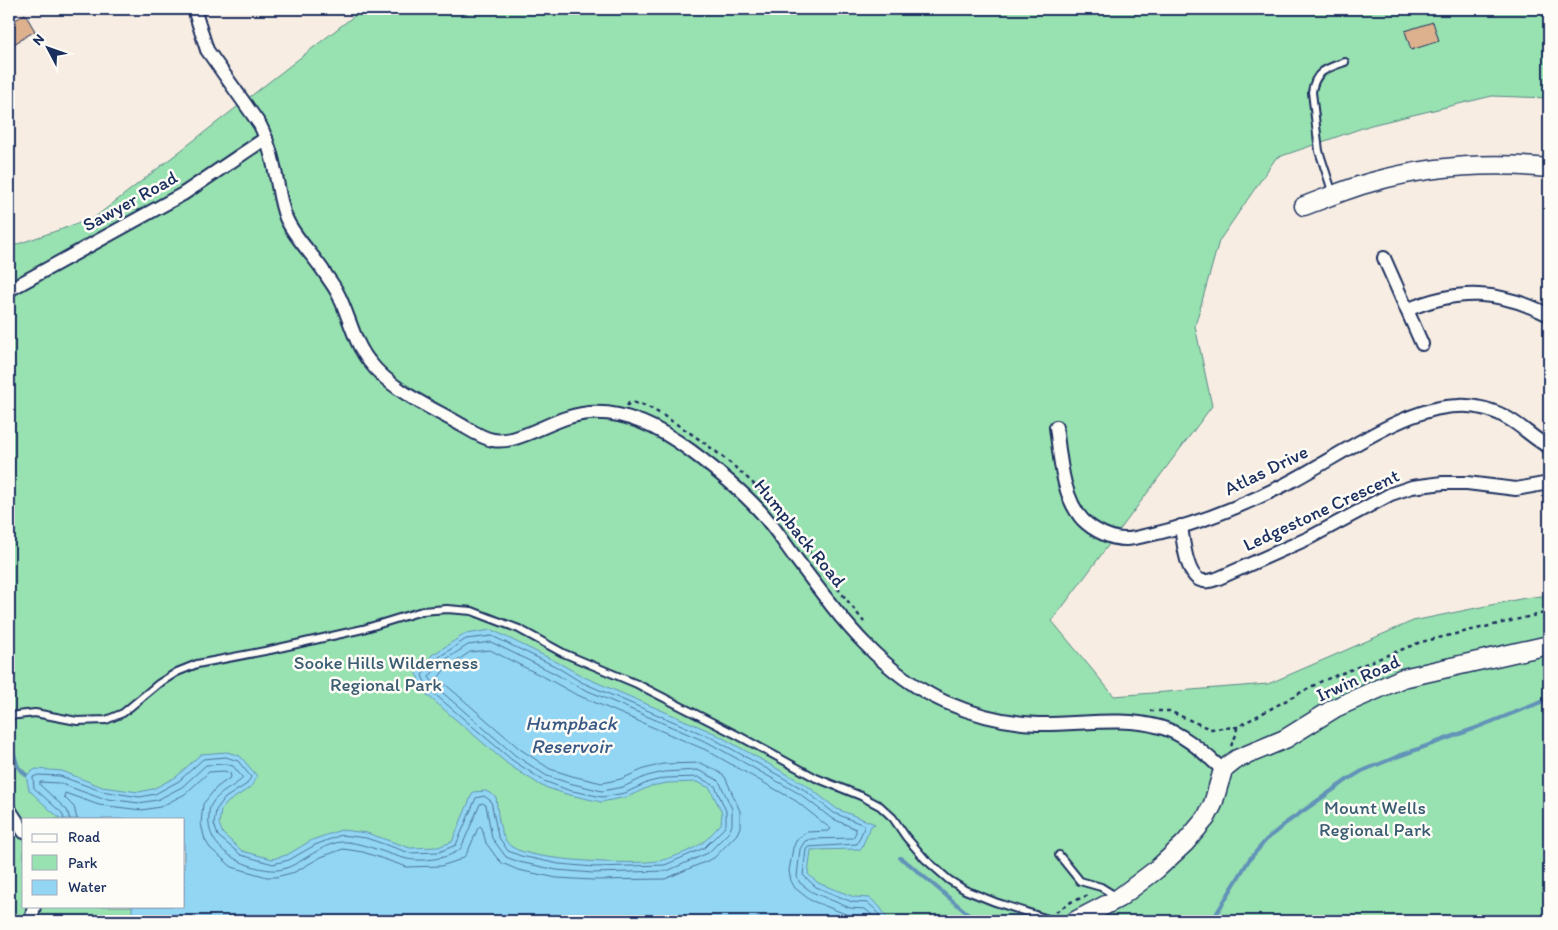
<svg xmlns="http://www.w3.org/2000/svg" width="1558" height="930" font-family="Itim,sans-serif">
<style>
.green{fill:#98e1b0;stroke:#5a8887;fill-rule:evenodd}
.water{fill:#92d6f4;stroke:#6293b8}
.lines{fill:none;stroke-linecap:round;stroke-linejoin:round}
.shore{stroke:#4b729a;stroke-width:1}
.stream{stroke:#6293b8;stroke-width:4}
.building{fill:#ddb18e;stroke:#1b2f5e}
.lane-casing{stroke:#1b2f5e;stroke-width:10}
.street-casing{stroke:#1b2f5e;stroke-width:16}
.secondary-casing{stroke:#1b2f5e;stroke-width:21}
.path{stroke:#1b2f5e;stroke-width:2.5;stroke-dasharray:4 4;stroke-linecap:butt}
.lane{stroke:#fdfcf7;stroke-width:6}
.street{stroke:#fdfcf7;stroke-width:12}
.secondary{stroke:#fdfcf7;stroke-width:18}
.labels{text-anchor:middle;dominant-baseline:central;stroke-width:5;stroke-linejoin:round;paint-order:stroke}
.street-label{font-size:19px;fill:#1b2f5e;stroke:#fdfcf7}
.park-label{font-size:19px;fill:#3a5c72;stroke:#fdfcf7}
.water-label{font-size:20px;font-style:italic;fill:#395984;stroke:#fdfcf7}
</style>
<rect width="100%" height="100%" fill="#f7ede2"/>
<filter id="ink" filterUnits="userSpaceOnUse"><feTurbulence type="fractalNoise" baseFrequency=".02" numOctaves="2"/><feDisplacementMap in="SourceGraphic" scale="10" xChannelSelector="R" yChannelSelector="G"/><feConvolveMatrix kernelMatrix="1 2 1 2 8 2 1 2 1" color-interpolation-filters="sRGB"/></filter>
<g filter="url(#ink)">
<path class="green" d="M363,9H1549V98L1492,96L1371,125L1276,158L1219,241L1195,326L1212,406L1052,621L1114,696L1268,684L1413,621L1525,598L1549,595V921H9V247L94,218ZM24,819H184V906H24Z"/>
<path class="water" d="M492,630L557,662L584,677L714,733L806,785L837,809L875,824L871,826L861,849L811,850L808,874L818,883L854,897L870,898L880,907L889,921H134L132,912V906H184V819H61L49,809L29,790L26,775L36,769L62,771L102,787L139,792L153,789L176,777L201,754L227,752L240,756L257,776L251,787L228,802L221,810L219,824L223,834L242,851L272,859L287,855L312,840L341,830L367,833L410,848L438,847L452,842L473,792L486,791L496,797C498,812 498,837 512,847C531,861 639,866 663,860C672,858 695,849 702,843C709,838 715,830 721,824L722,813L710,788L697,782L667,783L651,786L627,797L601,802L566,794L542,786L509,765L427,695L420,686L417,673L432,655L465,634Z"/>
<g class="lines">
<g class="shore">
<polyline points="64,819 62,813 34,788 33,777 38,775 60,776 101,791 140,797 155,794 179,781 203,759 226,757 238,761 251,777 247,784 225,798 216,810 214,824 218,836 241,855 273,864 289,860 315,845 341,835 366,838 410,853 439,852 456,845 476,798 484,796 491,801 498,836 508,851 521,856 559,864 594,867 665,865 704,848 724,828 726,824 726,811 715,786 698,777 666,778 649,782 625,793 602,797 568,790 544,781 512,760 431,691 425,683 422,675 436,659 466,639 492,636 555,666 581,682 712,738 803,789 834,813 864,825 864,828 857,844 808,847 806,850 803,875 816,887 852,902 868,903 876,910 883,921"/>
<path d="M70,819L67,810L40,785V782L59,783L100,798L139,803L157,800L182,787L206,765L225,764L233,766L243,778C233,788 218,792 211,805C209,808 209,812 209,816C205,848 243,868 271,870C297,873 320,839 348,842C369,845 387,854 407,859C421,862 451,859 461,848L480,804L482,803L486,805L492,838L506,857L519,862L557,870L593,873L667,871L708,853L729,832L732,825V809L720,783L716,779L702,772L697,770L664,772L647,776L623,787L602,791L569,783L547,776L516,756L436,687L429,677L440,663L468,645L491,642L552,672L579,687L709,743L800,794L831,818L856,829V832L853,838L811,839L805,841L800,849L797,877L800,883L812,892L850,908L865,909L871,914L876,921"/>
<polyline points="77,819 74,807 64,797 65,793 99,805 142,810 160,807 185,794 209,772 224,771 230,773 231,777 216,788 203,804 201,824 205,840 210,848 232,867 267,877 276,877 295,872 321,857 343,849 363,852 407,867 441,866 459,860 465,856 469,849 478,828 480,826 482,828 486,843 497,858 502,863 518,870 557,878 592,880 665,879 714,858 737,834 740,827 740,811 725,777 719,772 701,763 663,764 644,769 621,779 602,783 572,776 550,769 520,749 438,678 445,669 470,652 490,650 548,679 575,694 706,750 796,801 831,829 829,831 807,832 797,839 793,848 789,871 791,881 795,888 810,900 848,915 862,917 867,921"/>
</g>
<g class="stream">
<polyline points="9,750 14,754 18,767 26,775"/>
<polyline points="900,858 909,864 967,913 974,921"/>
<polyline points="1212,921 1249,860 1266,840 1286,823 1347,780 1362,771 1399,756 1473,729 1549,699"/>
</g>
</g>
<g class="building">
<polygon points="25,14 35,31 9,47 9,24"/>
<polygon points="1433,22 1439,41 1411,50 1405,31"/>
</g>
<g class="lines">
<defs>
<g id="lane">
<path d="M1333,194L1319,151L1312,92C1315,71 1327,68 1345,62"/>
<polyline points="9,716 35,713 77,721 106,720 123,713 158,684 177,672 197,664 270,650 363,629 422,611 447,609 472,611 519,629 563,653 637,684 739,736 816,778 861,796 880,806 893,818 906,837 925,859 949,880 965,890 995,902 1054,921"/>
<polyline points="1059,855 1080,881 1101,887 1117,897"/>
</g>
<g id="street">
<path d="M194,9L207,50L260,125C270,145 274,165 278,186C280,197 282,208 286,218C295,239 314,255 326,275C330,281 334,286 337,292C349,314 353,341 369,361C391,390 428,406 458,423C469,429 481,438 493,440C499,441 507,440 512,439C531,434 548,424 566,418C611,402 655,424 691,451C715,469 739,488 759,510C772,524 783,541 794,556C836,612 878,672 945,702C975,715 1005,723 1038,724C1078,725 1121,716 1160,727C1185,734 1204,753 1223,770"/>
<polyline points="1384,258 1422,344"/>
<polyline points="9,290 183,194 266,138"/>
<path d="M1407,310C1458,288 1500,290 1549,315"/>
<path d="M1056,427C1060,455 1062,498 1083,520C1093,530 1112,540 1127,539C1134,539 1142,536 1149,535C1195,525 1242,506 1284,485C1334,460 1403,407 1458,406C1475,405 1494,410 1509,419C1523,427 1534,439 1549,447"/>
<path d="M1181,526C1183,540 1186,574 1200,580C1207,583 1213,580 1219,578L1309,538L1391,494L1412,487L1443,483H1467L1516,489L1549,483"/>
<polyline points="9,809 24,832"/>
<polyline points="31,921 34,906"/>
</g>
<g id="secondary">
<path d="M1304,206C1326,198 1349,188 1372,182C1429,166 1490,162 1549,168"/>
<polyline points="1075,921 1119,898 1157,869 1185,843 1206,818 1213,804 1223,770 1237,759 1285,739 1335,708 1403,678 1549,645"/>
</g>
</defs>
<use href="#lane" class="lane-casing"/>
<use href="#street" class="street-casing"/>
<use href="#secondary" class="secondary-casing"/>
<g class="path">
<path d="M627,406L629,403C642,401 659,413 670,420C704,441 735,465 763,493C778,508 790,527 803,544C823,570 844,596 864,622"/>
<polyline points="1150,711 1169,711 1210,729 1237,727 1322,681 1421,642 1549,612"/>
<polyline points="1231,746 1236,735 1237,728"/>
<polyline points="1056,912 1071,902 1091,894"/>
</g>
<use href="#lane" class="lane"/>
<use href="#street" class="street"/>
<use href="#secondary" class="secondary"/>
</g>
</g>
<g class="labels">
<g class="street-label">
<text transform="translate(130 201) rotate(-29)">Sawyer Road</text>
<text transform="translate(1266 470) rotate(-26)">Atlas Drive</text>
<text transform="translate(1321 510) rotate(-25)">Ledgestone Crescent</text>
<text transform="translate(800 533) rotate(51)">Humpback Road</text>
<text transform="translate(1358 678) rotate(-24)">Irwin Road</text>
</g>
<g class="park-label">
<text x="386" y="662">Sooke Hills Wilderness<tspan x="386" dy="22">Regional Park</tspan></text>
<text x="1375" y="807">Mount Wells<tspan x="1375" dy="22">Regional Park</tspan></text>
</g>
<g class="water-label">
<text x="571" y="723">Humpback<tspan x="571" dy="23">Reservoir</tspan></text>
</g>
</g>
<rect width="1558" height="930" fill="none" stroke="#fdfcf7" stroke-width="30"/>
<rect x="15" y="15" width="1528" height="900" fill="none" stroke="#1b2f5e" stroke-width="2" filter="url(#ink)"/>
<rect x="22" y="818" width="162" height="90" fill="#fdfcf7" stroke="#a3aaba"/>
<rect x="32" y="834" width="25" height="8" fill="#fdfcf7" stroke="#a3aaba"/>
<text x="68" y="842" font-size="15" fill="#1b2f5e">Road</text>
<rect x="32" y="855" width="25" height="15" fill="#98e1b0" stroke="#a3aaba"/>
<text x="68" y="868" font-size="15" fill="#1b2f5e">Park</text>
<rect x="32" y="880" width="25" height="15" fill="#92d6f4" stroke="#a3aaba"/>
<text x="68" y="892" font-size="15" fill="#1b2f5e">Water</text>
<g transform="translate(48 48) rotate(311)" stroke="#fdfcf7" stroke-width="4" paint-order="stroke">
<path d="M0-4L9 19L0 12L-9 19Z" fill="#1b2f5e"/>
<text y="-8" font-size="14" font-weight="bold" text-anchor="middle" fill="#1b2f5e">N</text>
</g>
</svg>
